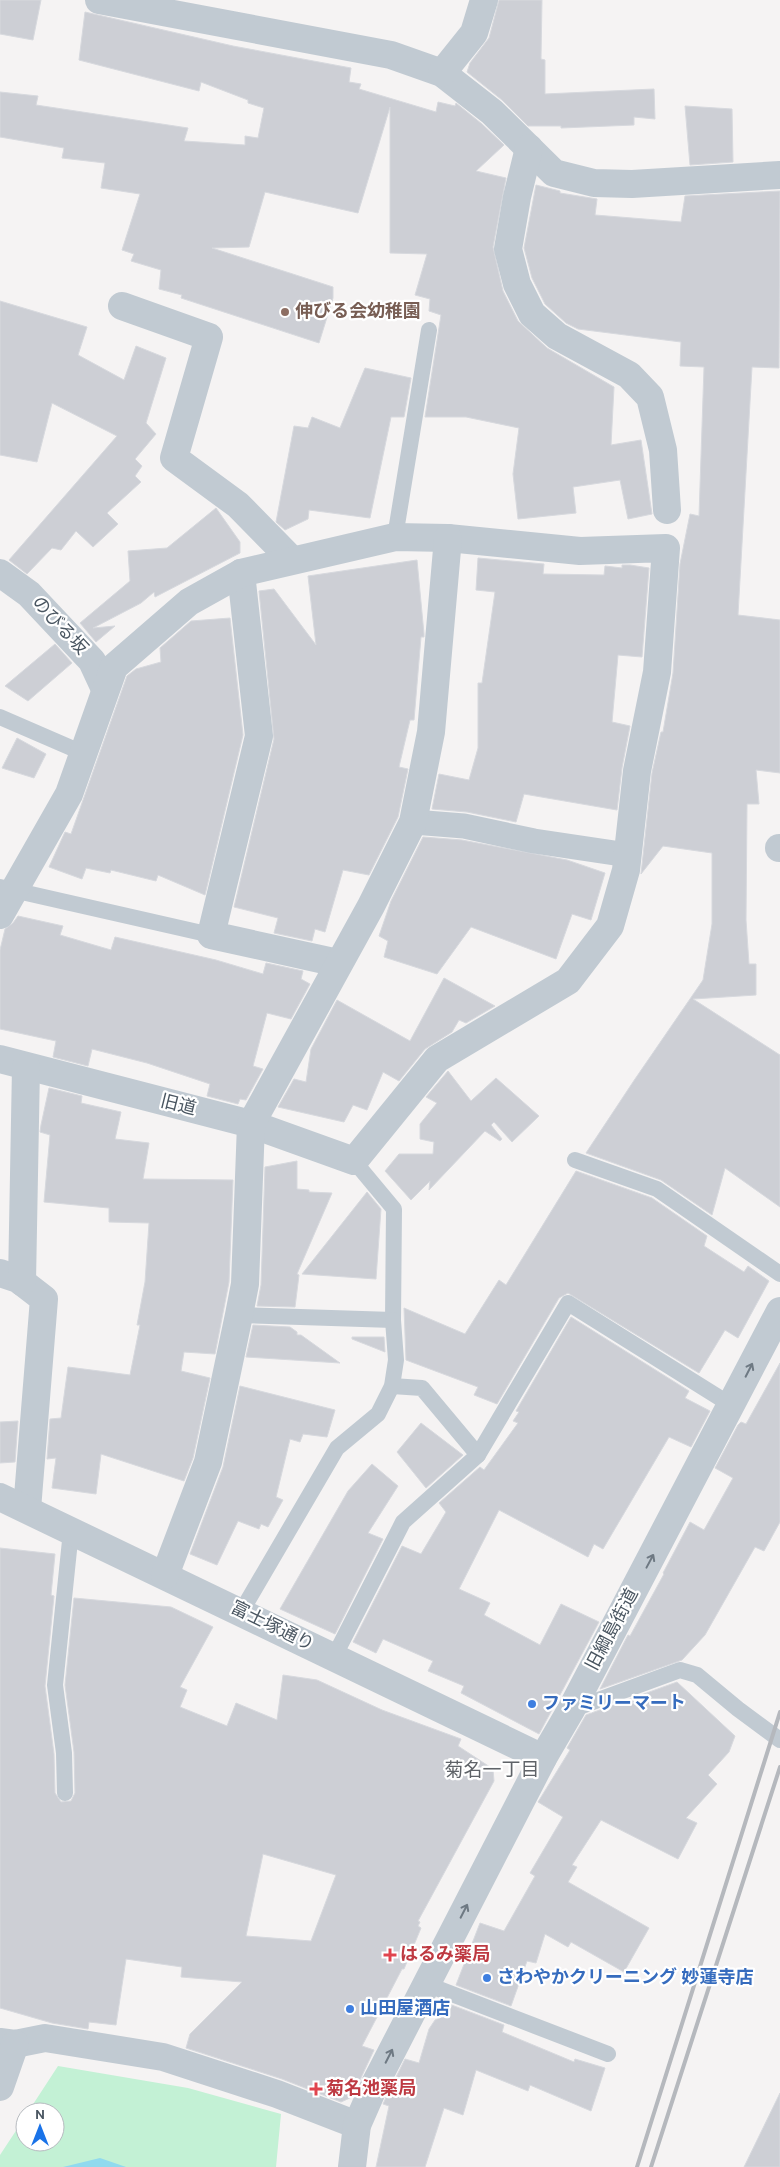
<svg xmlns="http://www.w3.org/2000/svg" width="780" height="2167" font-family="Overpass,'Noto Sans JP',sans-serif">
<style>
.green{fill:#c3f1d5}
.water{fill:#90daee}
.building{fill:#cdcfd5;stroke:#d7d9de;fill-rule:evenodd}
.lines{fill:none;stroke-linecap:round;stroke-linejoin:round}
.service{stroke:#c1cad2;stroke-width:16}
.pedestrian{stroke:#c1cad2;stroke-width:25}
.minor{stroke:#c1cad2;stroke-width:28}
.tertiary{stroke:#c1cad2;stroke-width:28}
.rail{stroke:#b5b8bd;stroke-width:4}
.oneway{stroke:#6e7983}
.education-dot{fill:#8d6e63;stroke:#fff;stroke-width:2}
.shop-dot{fill:#3f7fe0;stroke:#fff;stroke-width:2}
.health-dot{fill:#e0444e;stroke:#fff;stroke-width:2}
.labels{text-anchor:middle;dominant-baseline:central;stroke-width:4.5;stroke-linejoin:round;paint-order:stroke}
.education-label{font-size:18px;font-weight:bold;fill:#785e54;stroke:#fff;text-anchor:start}
.street-label{font-size:18px;fill:#4a5661;stroke:#fff}
.shop-label{font-size:18px;font-weight:bold;fill:#366cbe;stroke:#fff;text-anchor:start}
.health-label{font-size:18px;font-weight:bold;fill:#be3a42;stroke:#fff;text-anchor:start}
.neighbourhood-label{font-size:19px;fill:#5f6368;stroke:#fff}
</style>
<rect width="100%" height="100%" fill="#f5f3f3"/>
<polygon class="green" points="58,2066 188,2088 281,2114 276,2167 0,2167 0,2155 25,2117 25,2142 55,2142 55,2112 28,2112"/>
<polygon class="water" points="100,2158 126,2167 63,2167"/>
<g class="building">
<polygon points="0,0 41,0 33,40 0,34"/>
<polygon points="499,0 542,0 541,59 545,60 545,94 654,89 655,119 634,117 634,125 561,128 561,126 528,126 502,100 467,72 470,63 489,38"/>
<polygon points="85,12 233,46 351,68 349,82 361,84 359,89 436,112 438,102 455,106 456,103 482,124 504,145 476,171 506,178 493,247 503,291 518,321 547,348 614,387 611,445 641,440 652,514 628,519 620,480 573,487 576,513 518,519 513,474 519,428 466,417 425,417 441,315 429,311 430,299 415,295 427,254 390,253 390,107 358,213 265,192 249,247 212,248 333,287 333,298 319,343 181,298 182,295 159,289 161,270 131,261 134,254 122,250 140,194 101,188 105,163 62,158 64,148 0,137 0,92 38,96 36,105 188,128 184,141 245,145 245,136 258,138 264,108 248,103 248,100 201,82 199,91 79,60"/>
<polygon points="685,106 732,109 733,162 690,165"/>
<polygon points="536,185 560,191 560,193 597,199 595,215 681,222 685,196 780,191 779,368 752,367 738,615 780,620 780,773 756,770 759,804 747,804 746,920 749,964 756,964 756,995 693,999 780,1055 780,1207 725,1168 712,1215 661,1180 586,1153 635,1079 703,980 712,924 712,853 663,846 641,874 652,773 661,732 663,732 673,673 680,564 690,514 699,516 704,367 680,366 681,342 578,329 566,323 545,304 532,278 524,248"/>
<polygon points="0,301 87,327 78,355 124,380 136,346 166,358 146,423 156,434 135,459 142,466 135,476 141,482 107,513 118,524 93,547 76,531 61,550 52,548 27,574 9,560 117,436 52,403 37,462 0,455"/>
<polygon points="365,368 411,378 404,417 391,417 370,518 309,510 308,519 285,530 276,522 294,426 308,428 312,417 340,428"/>
<polygon points="216,508 240,542 240,553 155,597 154,592 141,603 93,628 115,626 96,642 80,623 130,581 128,551 167,548"/>
<polygon points="478,558 544,564 543,574 604,575 605,566 622,568 622,565 630,565 649,568 642,657 618,655 612,722 630,726 622,768 617,810 524,794 516,822 467,812 432,809 439,774 469,780 478,748 478,683 482,683 495,592 476,590"/>
<polygon points="417,560 424,634 424,637 421,637 414,720 410,720 399,767 408,769 398,817 369,875 343,870 325,932 315,929 312,941 274,933 278,918 234,907 274,739 259,591 274,589 316,645 308,576"/>
<polygon points="230,618 243,735 205,895 158,875 156,881 111,870 110,873 86,868 82,879 49,867 65,832 71,834 127,676 136,669 161,662 160,648 191,621"/>
<polygon points="55,644 72,663 28,701 5,686"/>
<polygon points="17,738 46,754 34,778 2,768"/>
<polygon points="423,837 462,840 567,860 605,873 591,920 572,914 556,959 471,927 437,974 384,957 388,941 379,936 391,901"/>
<polygon points="18,916 63,926 60,935 111,950 115,937 216,960 263,974 266,963 303,971 301,979 310,984 291,1019 267,1013 253,1066 263,1069 246,1100 240,1099 238,1104 207,1096 210,1084 147,1063 92,1049 88,1066 53,1057 56,1041 0,1029 0,950 5,929 13,923"/>
<polygon points="444,978 495,1006 466,1023 459,1020 452,1032 425,1049 399,1081 383,1072 367,1110 353,1105 344,1122 278,1107 294,1079 306,1082 311,1049 337,1000 410,1041"/>
<polygon points="448,1071 471,1101 496,1078 539,1116 512,1142 494,1122 491,1125 502,1139 500,1141 485,1131 429,1190 430,1181 411,1200 385,1171 399,1154 433,1154 434,1142 420,1139 420,1124 437,1103 426,1097"/>
<polygon points="49,1088 82,1096 81,1103 121,1112 115,1139 149,1143 143,1179 233,1180 229,1282 215,1354 184,1352 181,1371 210,1378 193,1458 184,1481 101,1454 96,1494 52,1488 56,1458 47,1459 50,1419 61,1418 68,1367 130,1375 140,1325 137,1325 145,1282 149,1223 109,1222 109,1208 44,1202 50,1135 40,1132 41,1125"/>
<polygon points="297,1161 297,1189 309,1190 309,1192 332,1193 297,1274 299,1275 295,1307 257,1306 261,1285 265,1167"/>
<polygon points="576,1171 652,1198 707,1236 704,1246 744,1272 748,1266 769,1281 738,1338 725,1330 699,1373 568,1293 559,1298 497,1404 474,1395 478,1387 406,1360 404,1308 465,1334 499,1280 506,1285"/>
<polygon points="367,1192 381,1209 376,1279 302,1274"/>
<polygon points="571,1317 689,1391 685,1398 710,1411 691,1447 669,1437 603,1549 594,1544 588,1557 499,1510 459,1589 490,1603 484,1615 540,1645 561,1604 599,1622 539,1734 461,1693 464,1686 428,1671 433,1661 383,1639 376,1653 353,1642 402,1546 421,1554 446,1512 439,1503 480,1467 484,1470 518,1423 513,1421 519,1412 516,1411"/>
<polygon points="253,1325 290,1327 297,1332 297,1335 301,1335 340,1363 246,1357"/>
<polygon points="352,1337 384,1337 385,1352 352,1339"/>
<polygon points="780,1363 780,1522 764,1551 755,1547 705,1635 682,1660 600,1689 628,1635 630,1636 664,1574 663,1573 690,1522 704,1530 733,1478 715,1468 738,1425 741,1422 746,1424"/>
<polygon points="240,1386 335,1410 327,1437 303,1434 300,1442 290,1439 276,1497 283,1500 268,1527 261,1524 259,1529 238,1521 217,1565 190,1554 223,1467"/>
<polygon points="18,1421 15,1462 0,1463 0,1422"/>
<polygon points="421,1423 463,1455 426,1488 397,1452"/>
<polygon points="372,1464 398,1486 368,1533 383,1539 335,1634 280,1609 348,1491"/>
<path d="M0,1548L55,1554L51,1595L54,1596L45,1686L54,1754L55,1793L61,1802L71,1801L75,1793L74,1752L65,1685L74,1598L171,1607L213,1627L180,1687L187,1690L180,1707L227,1726L236,1703L277,1720L283,1675L317,1680L382,1710L461,1739L458,1746L493,1769L494,1781L418,1921L420,1922L418,1926L421,1928L404,1969H402L362,2046L374,2050L352,2097L341,2102L282,2079L186,2048L190,2034L242,1982L181,1977L182,1967L126,1959L116,2025L89,2022L88,2029L52,2023L0,2008ZM263,1854L336,1875L311,1941L246,1936Z"/>
<polygon points="677,1682 735,1736 729,1752 708,1775 717,1784 686,1818 697,1823 678,1859 601,1820 572,1865 577,1867 568,1882 649,1928 624,1972 571,1942 568,1947 545,1934 536,1963 527,1961 511,2006 456,1985 480,1923 504,1931 535,1876 530,1873 563,1817 538,1802 570,1750 567,1748 586,1715"/>
<polygon points="449,2004 504,2025 502,2032 574,2062 575,2059 605,2068 591,2111 530,2085 528,2091 476,2070 463,2115 444,2108 425,2167 376,2167 389,2106 383,2104 389,2091 405,2059 419,2063 429,2029 435,2020 446,2015"/>
<polygon points="780,2093 780,2167 744,2167"/>
</g>
<g class="lines">
<g class="service">
<polyline points="395,537 429,330"/>
<polyline points="0,717 83,753"/>
<polyline points="0,887 211,935"/>
<polyline points="575,1160 657,1189 780,1274"/>
<polyline points="239,1315 393,1320 394,1209 354,1161"/>
<polyline points="392,1386 422,1388 478,1455"/>
<polyline points="241,1612 337,1448 378,1414 392,1386 396,1360 393,1320"/>
<polyline points="334,1657 403,1522 478,1455 568,1303 731,1405"/>
<polyline points="571,1710 680,1670 697,1675 738,1709 780,1740"/>
<polyline points="65,1793 64,1753 55,1685 71,1531"/>
<polyline points="426,1984 608,2054"/>
</g>
<polyline class="pedestrian" points="413,822 464,826 534,841 628,855"/>
<g class="minor">
<polyline points="99,0 391,55 442,73 492,112 554,173 594,183 632,184 780,175"/>
<polyline points="442,73 474,33 484,0"/>
<polyline points="529,148 517,197 508,249 517,284 532,314 557,336 629,375 650,397 663,450 667,510"/>
<polyline points="122,306 209,337 174,458 238,505 292,560"/>
<polyline points="0,573 29,594 92,661 105,689"/>
<polyline points="241,573 259,736 211,935 338,963"/>
<polyline points="779,848 780,848"/>
<polyline points="0,915 69,794 114,667 189,602 241,573 395,537 448,538 580,551 666,548 657,672 637,771 626,870 610,926 568,981 437,1059 354,1161 251,1124 0,1059"/>
<polyline points="0,1273 18,1279 44,1299 27,1509"/>
<polyline points="22,1282 26,1067"/>
<polyline points="0,1497 543,1758"/>
<polyline points="165,1575 208,1462 239,1315 245,1284 251,1124 371,906 413,822 431,732 448,538"/>
<polyline points="0,2042 15,2044 45,2038 163,2057 277,2094 357,2125"/>
<polyline points="0,2087 15,2044"/>
</g>
<polyline class="tertiary" points="352,2167 357,2125 375,2084 543,1758 571,1710 780,1311"/>
<g class="rail">
<polyline points="637,2167 780,1712"/>
<polyline points="651,2167 780,1767"/>
</g>
</g>
<defs><path id="oneway-shaft" d="M-6 0H5M1.5-3L5.5 0L1.5 3" fill="none" stroke-width="1.6" stroke-linecap="round" stroke-linejoin="round" transform="scale(1.25)"/></defs>
<g class="oneway">
<use href="#oneway-shaft" transform="translate(749 1370) rotate(-63)"/>
<use href="#oneway-shaft" transform="translate(650 1561) rotate(-62)"/>
<use href="#oneway-shaft" transform="translate(464 1911) rotate(-63)"/>
<use href="#oneway-shaft" transform="translate(389 2056) rotate(-63)"/>
</g>
<circle class="education-dot" cx="285" cy="312" r="5"/>
<g class="shop-dot">
<circle cx="532" cy="1704" r="5"/>
<circle cx="487" cy="1978" r="5"/>
<circle cx="350" cy="2009" r="5"/>
</g>
<g class="health-dot">
<path d="M387.5 1947.5h5v5h5v5h-5v5h-5v-5h-5v-5h5z"/>
<path d="M313.5 2081.5h5v5h5v5h-5v5h-5v-5h-5v-5h5z"/>
</g>
<g class="labels">
<g class="education-label">
<text x="295" y="312">伸びる会幼稚園</text>
</g>
<g class="street-label">
<text transform="translate(59 626) rotate(47)">のびる坂</text>
<text transform="translate(178 1106) rotate(14)">旧道</text>
<text transform="translate(272 1627) rotate(26)">富士塚通り</text>
<text transform="translate(613 1630) rotate(-62)">旧綱島街道</text>
</g>
<g class="shop-label">
<text x="542" y="1704">ファミリーマート</text>
<text x="497" y="1978">さわやかクリーニング 妙蓮寺店</text>
<text x="360" y="2009">山田屋酒店</text>
</g>
<g class="health-label">
<text x="400" y="1955">はるみ薬局</text>
<text x="326" y="2089">菊名池薬局</text>
</g>
<g class="neighbourhood-label">
<text x="492" y="1771">菊名一丁目</text>
</g>
</g>
<g transform="translate(40 2127)"><circle r="24" fill="#ffffff" stroke="#b7bbc0"/>
<path d="M0-4L9 19L0 12L-9 19Z" fill="#1a73e8"/>
<text y="-8" font-size="14" font-weight="bold" text-anchor="middle" fill="#4a5661">N</text>
</g>
</svg>
